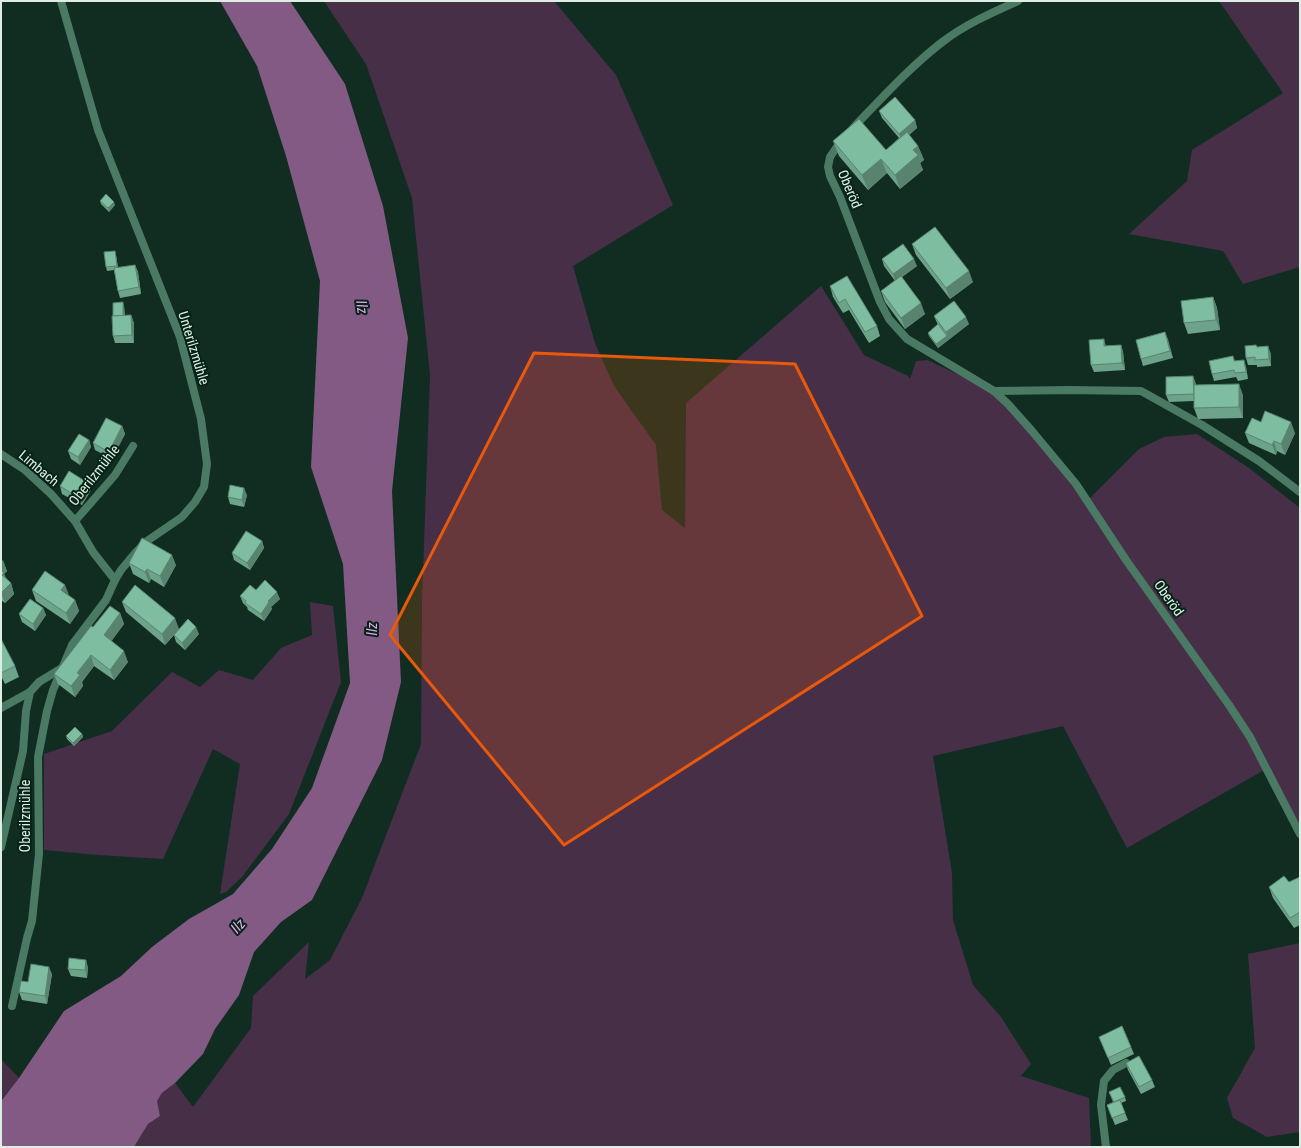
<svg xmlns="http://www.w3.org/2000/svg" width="1301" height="1148" font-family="'Roboto Condensed',sans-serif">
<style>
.green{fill:#472f48}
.water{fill:#825a84}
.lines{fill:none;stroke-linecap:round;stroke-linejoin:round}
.minor{stroke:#4a7a64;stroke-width:8}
.wall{fill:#6ca389}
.shaded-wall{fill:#58846f}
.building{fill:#7ebd9f;stroke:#58846f}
.marked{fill:#e8590c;fill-opacity:0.2;stroke:#e8590c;stroke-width:3;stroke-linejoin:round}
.labels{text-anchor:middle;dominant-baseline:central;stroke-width:4;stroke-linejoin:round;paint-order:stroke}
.street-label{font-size:14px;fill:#deeee5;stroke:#062318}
.water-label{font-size:15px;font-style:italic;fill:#e6aae9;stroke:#062318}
</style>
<rect width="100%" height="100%" fill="#112d21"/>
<g class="green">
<polygon points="324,1 554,1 616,75 673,205 573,266 595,343 614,386 656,445 662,510 685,528 686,403 821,286 864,355 908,376 910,379 916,361 927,360 994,391 1087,501 1139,449 1164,437 1197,434 1249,468 1300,508 1300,833 1266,769 1127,848 1063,726 933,756 952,873 953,920 973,985 1001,1017 1031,1064 1021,1076 1089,1098 1091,1147 134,1147 148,1124 160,1116 157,1101 162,1093 175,1083 193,1107 251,1028 253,996 309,942 305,979 330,960 362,898 421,744 422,601 430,375 412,198 366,64"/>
<polygon points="1219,1 1300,1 1300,267 1243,284 1223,251 1129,234 1187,181 1192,150 1283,93"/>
<polygon points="310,602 333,606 341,682 289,814 242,877 226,892 220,894 240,764 213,749 163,859 98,855 44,850 44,754 112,731 172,672 200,687 219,670 253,680 281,648 312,635"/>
<polygon points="1300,943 1300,1132 1267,1137 1233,1118 1227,1098 1255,1048 1248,954"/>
<polygon points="1,1059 19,1078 1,1100"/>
</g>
<polygon class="water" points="220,1 290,1 345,84 383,206 408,338 392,491 401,682 382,760 312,900 281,922 254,952 239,995 215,1029 203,1054 175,1083 162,1093 157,1101 160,1116 148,1124 134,1147 1,1147 1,1101 19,1078 64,1011 121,976 152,947 189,919 233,894 272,849 312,788 350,683 343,564 311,467 320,281 286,156 257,66"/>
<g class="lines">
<g class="minor">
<path d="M853,128C881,99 909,68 941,43C964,25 991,13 1018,1"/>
<polyline points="841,141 830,157 828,167 830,176 840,197 880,302 889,319 907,339 994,391 1008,404 1032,431 1076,484 1126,560 1229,705 1250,737 1300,834"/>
<polyline points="994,391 1069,390 1141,391 1202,425 1259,461 1300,492"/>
<polyline points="1,454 25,470 51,494 75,521 93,552 115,580"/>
<polyline points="75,521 115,475 133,446"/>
<polyline points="1,708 30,692 39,682 62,668"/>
<polyline points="1,847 23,751 26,711 30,692"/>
<polyline points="12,1006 27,938 32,921 39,854 38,757 47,711 53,690 72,645 106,600 115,580 121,570 136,552 147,541 182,517 195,502 204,487 207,464 201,419 180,337 98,130 61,1"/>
<polyline points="1106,1147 1101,1105 1104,1081 1113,1070 1126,1063"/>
</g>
</g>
<g class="wall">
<polygon points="879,111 915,120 917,128 909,135 918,146 924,160 920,163 923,170 900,189 887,173 868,190 839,156 833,141 886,150 899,138 882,118"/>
<polygon points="100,201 115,205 109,212 101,204"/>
<polygon points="912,244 973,282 950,299 916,255"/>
<polygon points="115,251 116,255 118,268 135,265 138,272 141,294 120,298 118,291 114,270 107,271 106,267"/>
<polygon points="882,259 917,266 902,277 925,314 905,329 885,302 881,291 895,281 884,266"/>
<polygon points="847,276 877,326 880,336 869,343 849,310 843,313 833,297 830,286"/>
<polygon points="1213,297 1217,308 1220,330 1188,334 1184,323"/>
<polygon points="124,306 125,316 131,315 134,323 134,343 115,343 113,336 113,316"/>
<polygon points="934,316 969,324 938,348 929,336 928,333 938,325"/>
<polygon points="1165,332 1173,358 1143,366 1141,359"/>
<polygon points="1121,345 1123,352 1125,370 1094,372 1091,365 1106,346"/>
<polygon points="1257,347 1271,354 1271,366 1257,367 1257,365 1248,365 1246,358"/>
<polygon points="1233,356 1235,361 1246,367 1248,379 1238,381 1236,377 1214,381 1212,374"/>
<polygon points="1193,376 1196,385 1243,395 1243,418 1198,419 1194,408 1194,401 1169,402 1166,395"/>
<polygon points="1261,422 1295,433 1285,455 1277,451 1276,455 1249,443 1245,433"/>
<polygon points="122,426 125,434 112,459 95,450 93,443"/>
<polygon points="89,440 91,447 80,465 71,459 68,451"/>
<polygon points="60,486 91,490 82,505 62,494"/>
<polygon points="247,495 244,507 230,504 228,497"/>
<polygon points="262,541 264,548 250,570 234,560 232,553"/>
<polygon points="1,558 7,571 4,574 6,578 11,583 14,594 5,603 1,600"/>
<polygon points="129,563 176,565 164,587 151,579 149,583 133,574"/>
<polygon points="32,590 69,596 75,600 79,611 70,624 36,601"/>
<polygon points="256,590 280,599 271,607 272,609 264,621 248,610 247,607 243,603 240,596"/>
<polygon points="122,602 179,629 199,634 185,650 176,642 174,635 165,645 126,612"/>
<polygon points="43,608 46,615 35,631 22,622 19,614"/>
<polygon points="120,613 124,624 111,641 128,662 114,680 94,666 82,682 83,686 75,697 58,684 54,674 93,627"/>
<polygon points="1,639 15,666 19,677 5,684 1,676"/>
<polygon points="82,734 83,737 74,746 67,739 66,736"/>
<polygon points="1300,877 1300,925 1294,928 1273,898 1269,887 1289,882"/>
<polygon points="88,967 87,978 71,976 68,969"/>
<polygon points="52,974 47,1004 22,1000 19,992 28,982"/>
<polygon points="1099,1037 1131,1047 1134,1054 1111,1065"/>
<polygon points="1126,1063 1152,1080 1155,1087 1141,1094 1128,1070"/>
<polygon points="1109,1092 1125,1097 1126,1101 1121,1103 1128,1120 1115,1125 1107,1105 1113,1102"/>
</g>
<g class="shaded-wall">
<polygon points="915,120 917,128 902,141 899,134"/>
<polygon points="918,146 924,160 920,163 923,170 900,189 895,175 913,150"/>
<polygon points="881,159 887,173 868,190 862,175"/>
<polygon points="114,202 115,205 109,212 108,208"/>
<polygon points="115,251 116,255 118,270 117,266"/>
<polygon points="914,259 917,266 895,282 893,274"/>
<polygon points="135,265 138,272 141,294 139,287"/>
<polygon points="969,271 973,282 950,299 946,288"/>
<polygon points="1213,297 1217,308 1220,330 1216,320"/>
<polygon points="123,302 124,306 125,323 123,319"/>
<polygon points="921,303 925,314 905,329 901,318"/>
<polygon points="131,315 134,323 134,343 132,335"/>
<polygon points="966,317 969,324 938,348 936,344 947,336 946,332"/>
<polygon points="1165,332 1168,339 1173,358 1170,351"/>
<polygon points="1104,339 1106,346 1104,346"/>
<polygon points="1121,345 1123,352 1125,370 1122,363"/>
<polygon points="1268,346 1271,354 1271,366 1269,359"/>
<polygon points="1244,360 1246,367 1248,379 1246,372"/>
<polygon points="1193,376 1196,384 1196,401 1194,394"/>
<polygon points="1239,384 1243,395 1243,418 1239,407"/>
<polygon points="1291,422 1295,433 1285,455 1281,444"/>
<polygon points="122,426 125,434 112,459 109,452"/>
<polygon points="89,440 91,447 80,465 78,457"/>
<polygon points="1274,441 1277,451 1276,455 1272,445"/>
<polygon points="88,483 91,490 82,505 79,498"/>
<polygon points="244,488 247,495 244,507 242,500"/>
<polygon points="262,541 264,548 250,570 247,563"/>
<polygon points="172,555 176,565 164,587 160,576"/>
<polygon points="3,560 7,571 4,574 8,584 1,577 1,562"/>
<polygon points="147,569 151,579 149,583 145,572"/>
<polygon points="11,583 14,594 5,603 1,593"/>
<polygon points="65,585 69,595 61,590"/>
<polygon points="277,592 280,599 271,607 272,609 264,621 261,614 268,601"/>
<polygon points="75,600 79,611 70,624 66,613"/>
<polygon points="43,608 46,615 35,631 33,624"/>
<polygon points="120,613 124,624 108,646 104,635"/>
<polygon points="175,618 179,629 165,645 162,634"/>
<polygon points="196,627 199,634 185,650 182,643"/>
<polygon points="124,651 128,662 114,680 110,670"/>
<polygon points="91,655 94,666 82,682 83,686 75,697 71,686 77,673"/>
<polygon points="82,734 83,737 74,746 73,743"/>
<polygon points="86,960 88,967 87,978 85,970"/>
<polygon points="49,967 52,974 47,1004 45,996"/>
</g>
<g class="building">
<polygon points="895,97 915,120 899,134 879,111"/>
<polygon points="859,119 886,150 907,132 918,146 913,150 918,155 895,175 881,159 862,175 833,141"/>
<polygon points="106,194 114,202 108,208 100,201"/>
<polygon points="935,227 969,271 946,288 912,244"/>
<polygon points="903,244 914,259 893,274 882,259"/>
<polygon points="115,251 117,266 106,267 104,252"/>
<polygon points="135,265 139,287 118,291 114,268"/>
<polygon points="847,276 877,326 865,332 845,299 839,303 830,286"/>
<polygon points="901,276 921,303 901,318 881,291"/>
<polygon points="1213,297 1216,320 1184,323 1181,301"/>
<polygon points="954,301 966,317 946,332 934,316"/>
<polygon points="123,302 123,316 113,316 113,303"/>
<polygon points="131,315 132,335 113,336 112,316"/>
<polygon points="938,324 947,336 936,344 928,333"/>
<polygon points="1165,332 1170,351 1141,359 1136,340"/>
<polygon points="1104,339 1104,346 1121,345 1122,363 1091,365 1089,340"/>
<polygon points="1256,345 1257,347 1268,346 1269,359 1255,360 1255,357 1246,358 1245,346"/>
<polygon points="1233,356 1234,361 1244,360 1246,372 1235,373 1234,370 1212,374 1209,361"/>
<polygon points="1193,376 1194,394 1166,395 1166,377"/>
<polygon points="1239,384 1239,407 1194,408 1194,385"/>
<polygon points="1265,411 1291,422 1281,444 1274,441 1272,445 1245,433 1252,418 1261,422"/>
<polygon points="106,418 122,426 109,452 93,443"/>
<polygon points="79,434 89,440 78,457 68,451"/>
<polygon points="69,471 88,483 79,498 60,486"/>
<polygon points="230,485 244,488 242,500 228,497"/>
<polygon points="246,531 262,541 247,563 232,553"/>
<polygon points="142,538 172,555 160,576 147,569 145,572 129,563"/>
<polygon points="1,570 4,573 2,575 11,583 1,593"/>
<polygon points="45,571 65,585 61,590 75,600 66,613 32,590"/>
<polygon points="265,580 277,592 268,601 269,602 261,614 245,603 246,601 240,596 250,585 256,590"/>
<polygon points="135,585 175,618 162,634 122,602"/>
<polygon points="30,599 43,608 33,624 19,614"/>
<polygon points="110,606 120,613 104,635 124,651 110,670 91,655 77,673 80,675 71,686 54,674 91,626 93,627"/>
<polygon points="188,619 196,627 182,643 174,635"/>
<polygon points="1,639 15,666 1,673"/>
<polygon points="75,727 82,734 73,743 66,736"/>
<polygon points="1284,876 1289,882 1300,877 1300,897 1299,898 1300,899 1300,912 1290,918 1269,887"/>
<polygon points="69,958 86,960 85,970 68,969"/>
<polygon points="31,964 49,967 45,996 19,992 21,981 28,982"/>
<polygon points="1122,1026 1131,1047 1108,1058 1099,1037"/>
<polygon points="1139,1056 1152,1080 1139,1087 1126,1063"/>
<polygon points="1120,1087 1125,1097 1114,1102 1109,1092"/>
<polygon points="1120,1100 1125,1113 1112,1118 1107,1105"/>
</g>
<path class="marked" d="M534,353L795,364L922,616L564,845L390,635Z"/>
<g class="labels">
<g class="street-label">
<text transform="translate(850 189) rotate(67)">Oberöd</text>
<text transform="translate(194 348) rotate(73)">Unterilzmühle</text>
<text transform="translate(39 468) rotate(40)">Limbach</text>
<text transform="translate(94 475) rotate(-52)">Oberilzmühle</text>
<text transform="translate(1169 598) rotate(55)">Oberöd</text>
<text transform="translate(25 816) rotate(-90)">Oberilzmühle</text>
</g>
<g class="water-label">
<text transform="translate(362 307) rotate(82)">Ilz</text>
<text transform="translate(372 629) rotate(-90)">Ilz</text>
<text transform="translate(238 926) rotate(-48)">Ilz</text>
</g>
</g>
<rect width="1301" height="1148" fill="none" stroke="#deeee5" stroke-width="4"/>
</svg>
